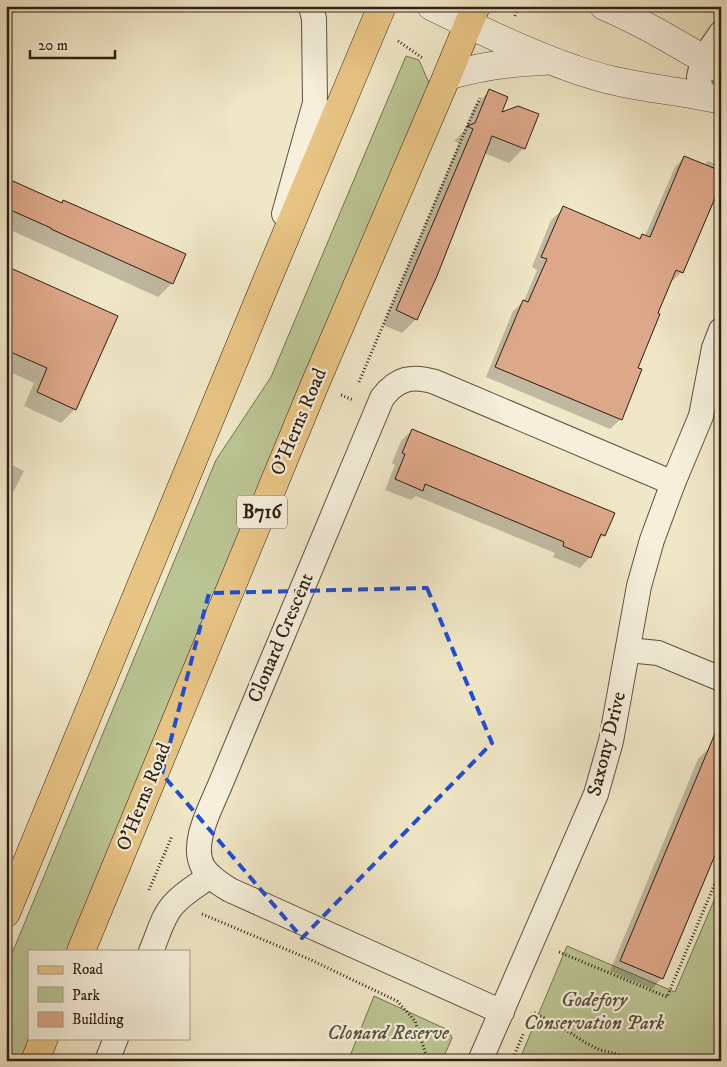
<svg xmlns="http://www.w3.org/2000/svg" width="727" height="1067" font-family="'IM FELL DW Pica',serif">
<style>
.green{fill:#bbc594;stroke:#767254}
.shadow{fill:#0003}
.building{fill:#dda789;stroke:#301e15}
.lines{fill:none;stroke-linecap:round;stroke-linejoin:round}
.minor-casing{stroke:#605042;stroke-width:26}
.tertiary-casing{stroke:#605042;stroke-width:29}
.primary-casing{stroke:#301e15;stroke-width:29}
.path{stroke:#301e15;stroke-width:3;stroke-dasharray:1 2.5;stroke-linecap:butt}
.minor{stroke:#f5efdb;stroke-width:24}
.tertiary{stroke:#f5efdb;stroke-width:28}
.primary{stroke:#e8c484;stroke-width:28}
.marked{fill:none;stroke:#1d4ed8;stroke-width:4;stroke-dasharray:10 6;stroke-linejoin:round}
.labels{text-anchor:middle;dominant-baseline:central;stroke-width:4.5;stroke-linejoin:round;paint-order:stroke}
.shield{fill:#f5efdb;stroke:#6b5d50;stroke-width:1}
.shield-label{font-size:19px;font-weight:bold;fill:#301e15}
.street-label{font-size:20px;fill:#301e15;stroke:#f5efdb}
.park-label{font-size:20px;font-style:italic;fill:#5a503b;stroke:#f5efdb}
</style>
<rect width="100%" height="100%" fill="#f0e7c7"/>
<filter id="stains"><feTurbulence type="fractalNoise" baseFrequency=".004" numOctaves="4"/><feColorMatrix values="0 0 0 0 .2 0 0 0 0 .09 0 0 0 0 .02 0 0 0 .5 -.17"/></filter>
<radialGradient id="worn" r=".72"><stop offset=".6" stop-color="#630" stop-opacity="0"/><stop offset="1" stop-color="#630" stop-opacity=".3"/></radialGradient>
<g class="green">
<polygon points="406,56 419,60 430,85 74,951 29,951 29,1038 38,1038 29,1061 6,1061 6,968 216,460 271,377"/>
<polygon points="721,884 721,1061 519,1061 567,946 675,992"/>
<polygon points="374,996 448,1030 452,1038 442,1061 348,1061"/>
</g>
<g class="shadow">
<polygon points="490,91 500,115 524,148 509,163 484,153 416,319 402,333 383,325 459,143 454,141 464,131 475,105"/>
<polygon points="685,157 704,165 708,161 721,166 721,181 682,272 671,282 670,281 636,368 621,419 610,429 486,377 513,311 524,301 537,270 532,267 551,220 562,210 638,240 643,235 645,236 675,167"/>
<polygon points="6,180 172,283 158,297 6,228"/>
<polygon points="6,267 75,409 61,423 24,406 34,383 6,370"/>
<polygon points="412,430 604,535 596,543 590,557 580,568 553,557 555,553 416,496 411,500 385,490 395,465 392,463 401,441"/>
<polygon points="6,462 24,471 6,506"/>
<polygon points="709,748 662,978 652,989 610,971 698,759"/>
</g>
<g class="building">
<polygon points="489,89 508,97 502,112 518,106 539,114 525,149 492,136 437,276 417,320 396,310 473,129 467,126 475,123"/>
<polygon points="684,156 721,171 721,184 683,273 676,270 658,313 660,314 638,368 642,369 622,420 495,367 523,300 528,302 547,259 541,257 563,206 640,239 642,234 650,237"/>
<polygon points="6,178 62,203 63,200 186,254 173,284 51,229 51,228 6,208"/>
<polygon points="6,266 118,316 76,410 37,392 47,368 6,350"/>
<polygon points="412,429 615,513 605,536 601,534 591,558 563,546 564,542 425,484 423,491 395,479 405,454 402,453"/>
<polygon points="721,719 721,841 663,979 620,961"/>
</g>
<g class="lines">
<defs>
<g id="minor">
<polyline points="701,95 699,77 703,59 721,33"/>
<polyline points="284,214 315,103 314,19 311,6"/>
<polyline points="628,650 658,653 721,679"/>
<path d="M151,951C158,936 162,917 173,905C183,893 198,885 210,876"/>
<path d="M502,1012L230,890C220,884 209,877 203,867C190,844 211,807 220,785L382,398C397,378 412,375 435,382L673,483"/>
<polyline points="107,1061 116,1038"/>
<polyline points="480,1061 596,794 611,741 639,586 652,540 673,483 701,416 714,348 721,330"/>
</g>
<g id="tertiary">
<path d="M431,6C477,29 523,51 571,68C586,73 600,78 615,81C650,89 686,92 721,100"/>
<path d="M604,6C645,23 682,47 721,69"/>
<path d="M447,76C481,66 509,62 544,61"/>
</g>
<g id="primary">
<polyline points="6,913 263,290 382,6"/>
<polyline points="81,951 315,384 447,76 476,6"/>
<polyline points="35,1061 44,1038"/>
</g>
</defs>
<use href="#minor" class="minor-casing"/>
<use href="#tertiary" class="tertiary-casing"/>
<use href="#primary" class="primary-casing"/>
<g class="path">
<polyline points="340,6 351,11"/>
<polyline points="515,16 519,6"/>
<polyline points="398,41 424,59"/>
<polyline points="359,382 469,122 480,98"/>
<polyline points="341,395 353,400"/>
<polyline points="149,890 172,836"/>
<polyline points="202,914 309,959 397,1001 415,1021 428,1061"/>
<polyline points="559,952 667,997 721,869"/>
<polyline points="532,1014 533,1012 563,1028 586,1043 600,1050 646,1061"/>
<polyline points="512,1061 524,1032"/>
</g>
<use href="#minor" class="minor"/>
<use href="#tertiary" class="tertiary"/>
<use href="#primary" class="primary"/>
</g>
<path class="marked" d="M427,588L492,743L302,938L162,774L209,593Z"/>
<g class="labels">
<rect class="shield" x="237" y="495.5" width="50" height="33" rx="4"/>
<g class="shield-label">
<text x="262" y="512">B716</text>
</g>
<g class="street-label">
<text transform="translate(299 422) rotate(-67)">O'Herns Road</text>
<text transform="translate(281 638) rotate(-67)">Clonard Crescent</text>
<text transform="translate(607 744) rotate(-76)">Saxony Drive</text>
<text transform="translate(144 797) rotate(-68)">O'Herns Road</text>
</g>
<g class="park-label">
<text x="594" y="1000">Godefory<tspan x="594" dy="23">Conservation Park</tspan></text>
<text x="388" y="1033">Clonard Reserve</text>
</g>
</g>
<rect width="727" height="1067" fill="none" stroke="#f0e7c7" stroke-width="25"/>
<rect x="8" y="8" width="712" height="1052" fill="none" stroke="#301e15" stroke-width="2.5"/>
<rect x="12" y="12" width="702" height="1042" fill="none" stroke="#301e15"/>
<rect x="28" y="950" width="162" height="90" fill="#f5efdb" stroke="#a69b8c"/>
<rect x="38" y="966" width="25" height="8" fill="#e8c484" stroke="#a69b8c"/>
<text x="72" y="974" font-size="15" fill="#301e15">Road</text>
<rect x="38" y="987" width="25" height="15" fill="#bbc594" stroke="#a69b8c"/>
<text x="72" y="1000" font-size="15" fill="#301e15">Park</text>
<rect x="38" y="1012" width="25" height="15" fill="#dda789" stroke="#a69b8c"/>
<text x="72" y="1024" font-size="15" fill="#301e15">Building</text>
<path d="M30 50v8h85v-8" fill="none" stroke="#301e15" stroke-width="2.5"/>
<text x="38" y="50" font-size="15" fill="#301e15" stroke="#f5efdb" stroke-width="4" paint-order="stroke">20 m</text>
<rect width="100%" height="100%" filter="url(#stains)"/>
<rect width="100%" height="100%" fill="url(#worn)"/>
</svg>
